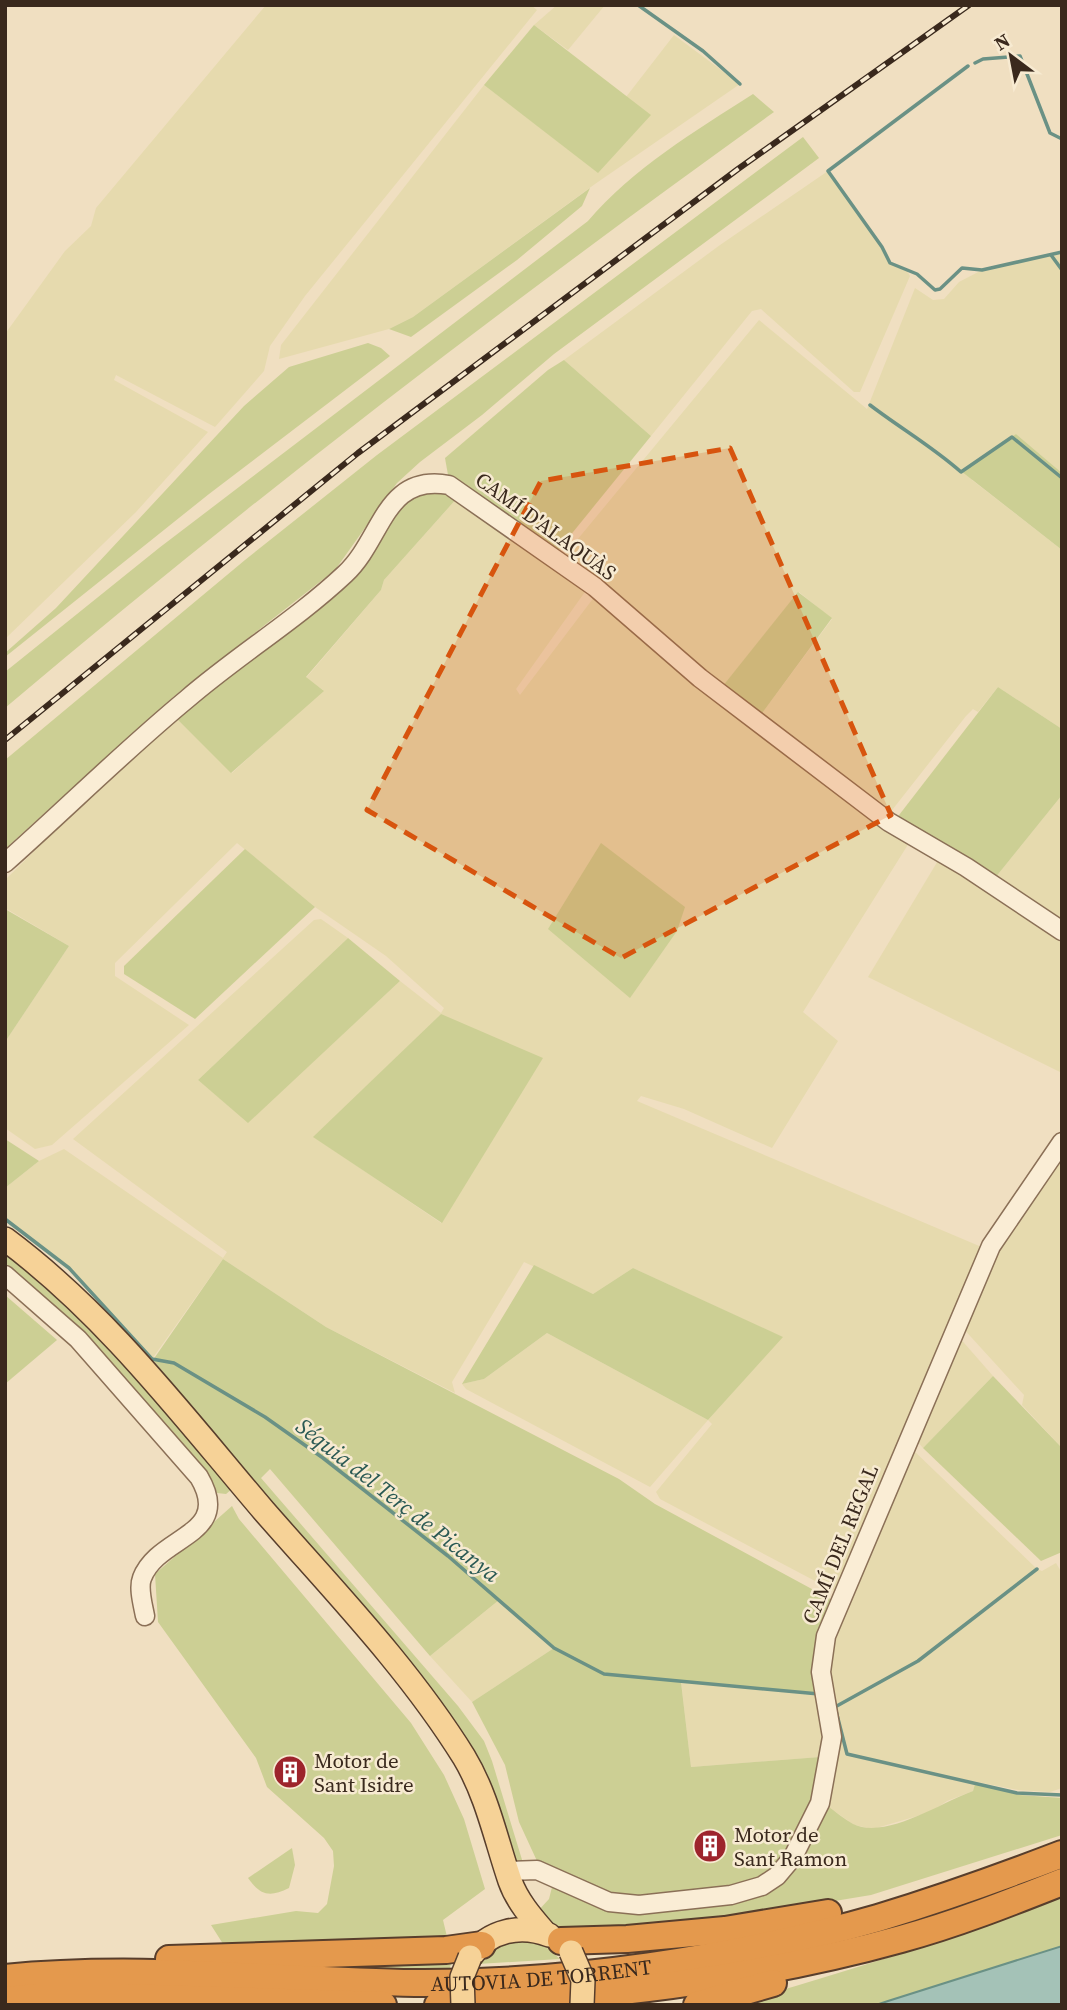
<svg xmlns="http://www.w3.org/2000/svg" width="1067" height="2010" font-family="'Source Serif 4',serif">
<style>
.farmland{fill:#e6daae;fill-rule:evenodd}
.green{fill:#cccf94}
.water{fill:#a4c2b7;stroke:#6a9185;stroke-width:2}
.lines{fill:none;stroke-linecap:round;stroke-linejoin:round}
.stream{stroke:#6a9185;stroke-width:3.5}
.minor-casing{stroke:#8b7057;stroke-width:21}
.major-casing{stroke:#583e2c;stroke-width:26}
.highway-casing{stroke:#583e2c;stroke-width:30}
.minor{stroke:#faedd5;stroke-width:18}
.major{stroke:#f6d297;stroke-width:23}
.highway{stroke:#e4994d;stroke-width:26}
.rail-casing{stroke:#3a291d;stroke-width:6}
.rail{stroke:#f7ead1;stroke-width:3.5;stroke-dasharray:10;stroke-linecap:butt}
.major-bridge-casing{stroke:#583e2c;stroke-width:26;stroke-linecap:butt}
.major-bridge{stroke:#f6d297;stroke-width:23}
.marked{fill:#d7540e;fill-opacity:0.2;stroke:#d7540e;stroke-width:5;stroke-dasharray:14 9;stroke-linejoin:round}
.labels{text-anchor:middle;dominant-baseline:central;stroke-width:5;stroke-linejoin:round;paint-order:stroke}
.street-label{font-size:21px;fill:#3a291d;stroke:#f7ead1}
.poi-label{font-size:21px;fill:#3a291d;stroke:#f7ead1;text-anchor:start}
.water-label{font-size:23px;font-style:italic;fill:#2b5a54;stroke:#f7ead1}
</style>
<rect width="100%" height="100%" fill="#f0dfc1"/>
<g class="farmland">
<polygon points="266,5 531,5 537,10 305,296 270,346 264,371 215,427 116,375 114,380 208,432 136,512 5,639 5,334 65,251 91,226 96,208"/>
<polygon points="557,5 605,5 568,50 534,25"/>
<polygon points="674,35 740,84 595,184 413,317 389,329 279,359 281,345 484,85 598,172 650,115 626,97"/>
<polygon points="828,171 882,247 890,263 906,269 910,276 860,392 854,392 761,309 752,311 651,436 564,360 720,245"/>
<polygon points="1062,252 1062,473 1016,434 972,480 1062,550 1062,729 998,687 978,712 973,709 966,716 889,814 760,716 832,619 799,592 722,687 563,557 759,320 867,409 915,288 933,300 944,299 959,282 982,270"/>
<path d="M458,497L587,589L516,689L520,695L595,596L909,843L803,1012L838,1041L772,1148L684,1109L641,1096L637,1101L984,1248L836,1592L660,1499L656,1492L712,1424L708,1420L650,1487L466,1389L462,1384L484,1379L547,1333L708,1420L782,1337L633,1268L593,1294L524,1262L452,1382L455,1393L326,1327L223,1259L152,1359L69,1268L5,1219V1188L39,1161L64,1149L223,1258L227,1252L73,1139L314,920L321,919L348,938L198,1080L248,1122L400,981L441,1013L444,1008L386,956L315,907L237,843L115,963V976L189,1025L52,1145L35,1149L5,1128V1042L69,946L5,908V880L81,805L177,719L232,773L323,690L306,678L381,590L384,580ZM441,1014V1223L314,1137Z"/>
<polygon points="1062,795 1062,923 995,878"/>
<polygon points="939,859 1062,937 1062,1073 868,977"/>
<polygon points="1062,1153 1062,1448 1022,1405 1024,1395 961,1326 995,1248"/>
<polygon points="958,1336 993,1376 923,1448 917,1441"/>
<polygon points="912,1449 1037,1569 1042,1571 1056,1563 1062,1573 1062,1788 1050,1792 1018,1790 901,1767 975,1784 973,1791 947,1801 931,1812 873,1829 854,1825 826,1805 827,1670 830,1646"/>
<polygon points="499,1600 554,1648 472,1702 430,1656"/>
<polygon points="681,1681 821,1694 826,1736 820,1757 691,1767"/>
</g>
<g class="green">
<polygon points="534,25 651,115 598,173 484,85"/>
<path d="M753,94L774,112C510,302 253,498 5,708V672L159,548L588,221C632,169 695,131 753,94Z"/>
<polygon points="803,137 819,158 554,354 482,415 420,462 397,483 335,570 173,697 5,849 5,760 245,560 377,455"/>
<polygon points="590,188 582,206 517,260 411,337 389,329 413,317"/>
<polygon points="368,343 381,348 390,356 209,494 5,657 5,653 56,608 244,406 289,367"/>
<polygon points="564,360 651,436 556,553 448,475 445,458 548,370"/>
<polygon points="1016,434 1062,473 1062,550 961,471"/>
<polygon points="442,487 458,497 384,580 381,590 306,677 324,691 231,773 177,719 318,604 408,493"/>
<polygon points="798,592 832,618 760,716 722,687"/>
<polygon points="998,687 1062,729 1062,795 995,878 896,819"/>
<polygon points="601,843 685,907 677,931 630,998 548,929"/>
<polygon points="245,849 315,907 195,1019 124,974 124,966"/>
<polygon points="5,909 69,946 5,1042"/>
<polygon points="348,938 400,981 248,1123 198,1080"/>
<polygon points="441,1014 543,1058 442,1223 313,1137"/>
<polygon points="5,1139 39,1161 5,1188"/>
<path d="M5,1254C91,1323 160,1406 232,1489L226,1494L217,1493C205,1465 180,1443 161,1421C112,1364 63,1310 5,1263Z"/>
<polygon points="223,1259 326,1327 619,1479 655,1504 834,1601 821,1694 681,1682 691,1767 820,1757 813,1806 792,1848 766,1880 689,1897 613,1898 537,1861 519,1822 505,1765 472,1702 554,1648 499,1600 430,1656 270,1469 261,1478 458,1706 484,1741 492,1761 523,1863 515,1865 481,1765 457,1723 253,1484 153,1360"/>
<polygon points="534,1265 593,1294 633,1268 783,1337 708,1420 547,1333 484,1379 462,1384"/>
<polygon points="5,1295 57,1340 5,1384"/>
<polygon points="993,1376 1062,1448 1062,1552 1041,1561 923,1448"/>
<polygon points="232,1506 239,1519 411,1723 444,1775 464,1819 485,1889 443,1920 448,1941 225,1947 211,1925 296,1911 318,1913 327,1904 334,1866 333,1851 324,1838 267,1787 256,1758 158,1622 155,1574"/>
<path d="M975,1784L1020,1795L1062,1798V1835L871,1895L666,1929L568,1935L537,1912L549,1899L553,1883L610,1910L655,1913L732,1904L764,1893L826,1805C835,1811 844,1819 853,1824C886,1840 942,1802 973,1791Z"/>
<path d="M292,1848L295,1865L289,1888C269,1898 260,1895 248,1878Z"/>
<path d="M1062,1897V1946L876,2005H727C783,1991 838,1973 893,1956C950,1938 1007,1921 1062,1897Z"/>
<path d="M529,1940L545,1946L560,1959L478,1964C494,1946 505,1942 529,1940Z"/>
<polygon points="453,1959 449,1970 209,1965"/>
</g>
<polygon class="water" points="1062,1946 1062,2005 876,2005 888,2001"/>
<g class="lines">
<g class="stream">
<polyline points="638,5 703,51 740,84"/>
<polyline points="975,63 983,59 1020,56 1050,133 1062,139"/>
<polyline points="968,66 828,171 882,247 890,263 917,274 935,290 940,289 962,268 982,270 1062,252"/>
<polyline points="1051,255 1062,270"/>
<path d="M870,405C900,428 933,447 961,472L1012,437L1062,478"/>
<polyline points="1062,728 1062,730"/>
<polyline points="5,1219 69,1268 152,1359 174,1363 265,1417 323,1458 448,1556 554,1648 604,1674 819,1694"/>
<polyline points="1037,1569 918,1661 835,1707 847,1754 1017,1793 1062,1795"/>
</g>
<defs>
<g id="minor">
<path d="M5,863C66,809 124,751 187,699C238,655 296,620 345,574C383,539 384,473 449,485L595,587L700,678L889,822L966,867L1062,931"/>
<path d="M5,1275L78,1339L199,1477C234,1536 158,1535 142,1578C138,1588 143,1605 145,1616"/>
<polyline points="507,1871 537,1870 609,1902 639,1905 731,1895 762,1886 777,1876 793,1857 820,1803 832,1737 821,1672 826,1636 991,1246 1062,1142"/>
</g>
<g id="major">
<path d="M5,1239C106,1314 183,1416 264,1511C333,1590 408,1667 464,1757C487,1795 496,1840 510,1881C517,1901 532,1918 545,1933"/>
<path d="M471,1956C489,1930 521,1924 549,1935"/>
</g>
<g id="highway">
<polyline points="561,1941 627,1939 725,1930 828,1913"/>
<polyline points="169,1959 446,1950 482,1945"/>
<path id="s1" d="M5,1978C141,1964 279,1981 415,1983C563,1984 736,1959 878,1918C940,1899 1002,1877 1062,1854"/>
<polyline points="5,2000 37,1997 121,1997 383,2005"/>
<path d="M438,2005C594,1998 750,1981 901,1939C956,1924 1009,1903 1062,1882"/>
<polyline points="697,2005 773,1983"/>
</g>
</defs>
<use href="#minor" class="minor-casing"/>
<use href="#major" class="major-casing"/>
<use href="#highway" class="highway-casing"/>
<use href="#minor" class="minor"/>
<use href="#major" class="major"/>
<use href="#highway" class="highway"/>
<defs>
<polyline id="rail" points="5,740 358,453 738,169 969,5"/>
</defs>
<use href="#rail" class="rail-casing"/>
<use href="#rail" class="rail"/>
<defs>
<g id="major-bridge">
<polyline points="571,1952 583,1980 582,2005"/>
<polyline points="463,2005 462,1977 470,1957"/>
</g>
</defs>
<use href="#major-bridge" class="major-bridge-casing"/>
<use href="#major-bridge" class="major-bridge"/>
</g>
<path class="marked" d="M730,448L891,815L621,958L367,810L541,481Z"/>
<defs>
<symbol id="building-disc" viewBox="-11 -11 22 22"><circle r="9.5" fill="#9d242c" stroke="#f7ead1"/><path d="M-4-6H4V6H1V3H-1V6H-4ZM-2.5-4.3h1.7v1.8h-1.7ZM.8-4.3h1.7v1.8H.8ZM-2.5-1h1.7V.8h-1.7ZM.8-1h1.7V.8H.8Z" fill="#fff"/></symbol>
</defs>
<g fill-rule="evenodd">
<use href="#building-disc" x="271" y="1753" width="38" height="38"/>
<use href="#building-disc" x="691" y="1827" width="38" height="38"/>
</g>
<g class="labels">
<g class="street-label">
<text transform="translate(546 526) rotate(36)">CAMÍ D'ALAQUÀS</text>
<text transform="translate(840 1544) rotate(-68)">CAMÍ DEL REGAL</text>
<text stroke="none"><textPath href="#s1" startOffset="537">AUTOVIA DE TORRENT</textPath></text>
</g>
<g class="poi-label">
<text x="314" y="1760">Motor de<tspan x="314" dy="24">Sant Isidre</tspan></text>
<text x="734" y="1834">Motor de<tspan x="734" dy="24">Sant Ramon</tspan></text>
</g>
<g class="water-label">
<text transform="translate(398 1500) rotate(38)">Séquia del Terç de Picanya</text>
</g>
</g>
<rect width="1067" height="2010" fill="none" stroke="#3a291d" stroke-width="14"/>
<g transform="translate(1011 56) rotate(328)" stroke="#f7ead1" stroke-width="5" paint-order="stroke">
<path d="M0-5L12 26L0 18L-12 26Z" fill="#3a291d"/>
<text y="-10" font-size="19" font-weight="bold" text-anchor="middle" fill="#3a291d">N</text>
</g>
</svg>
